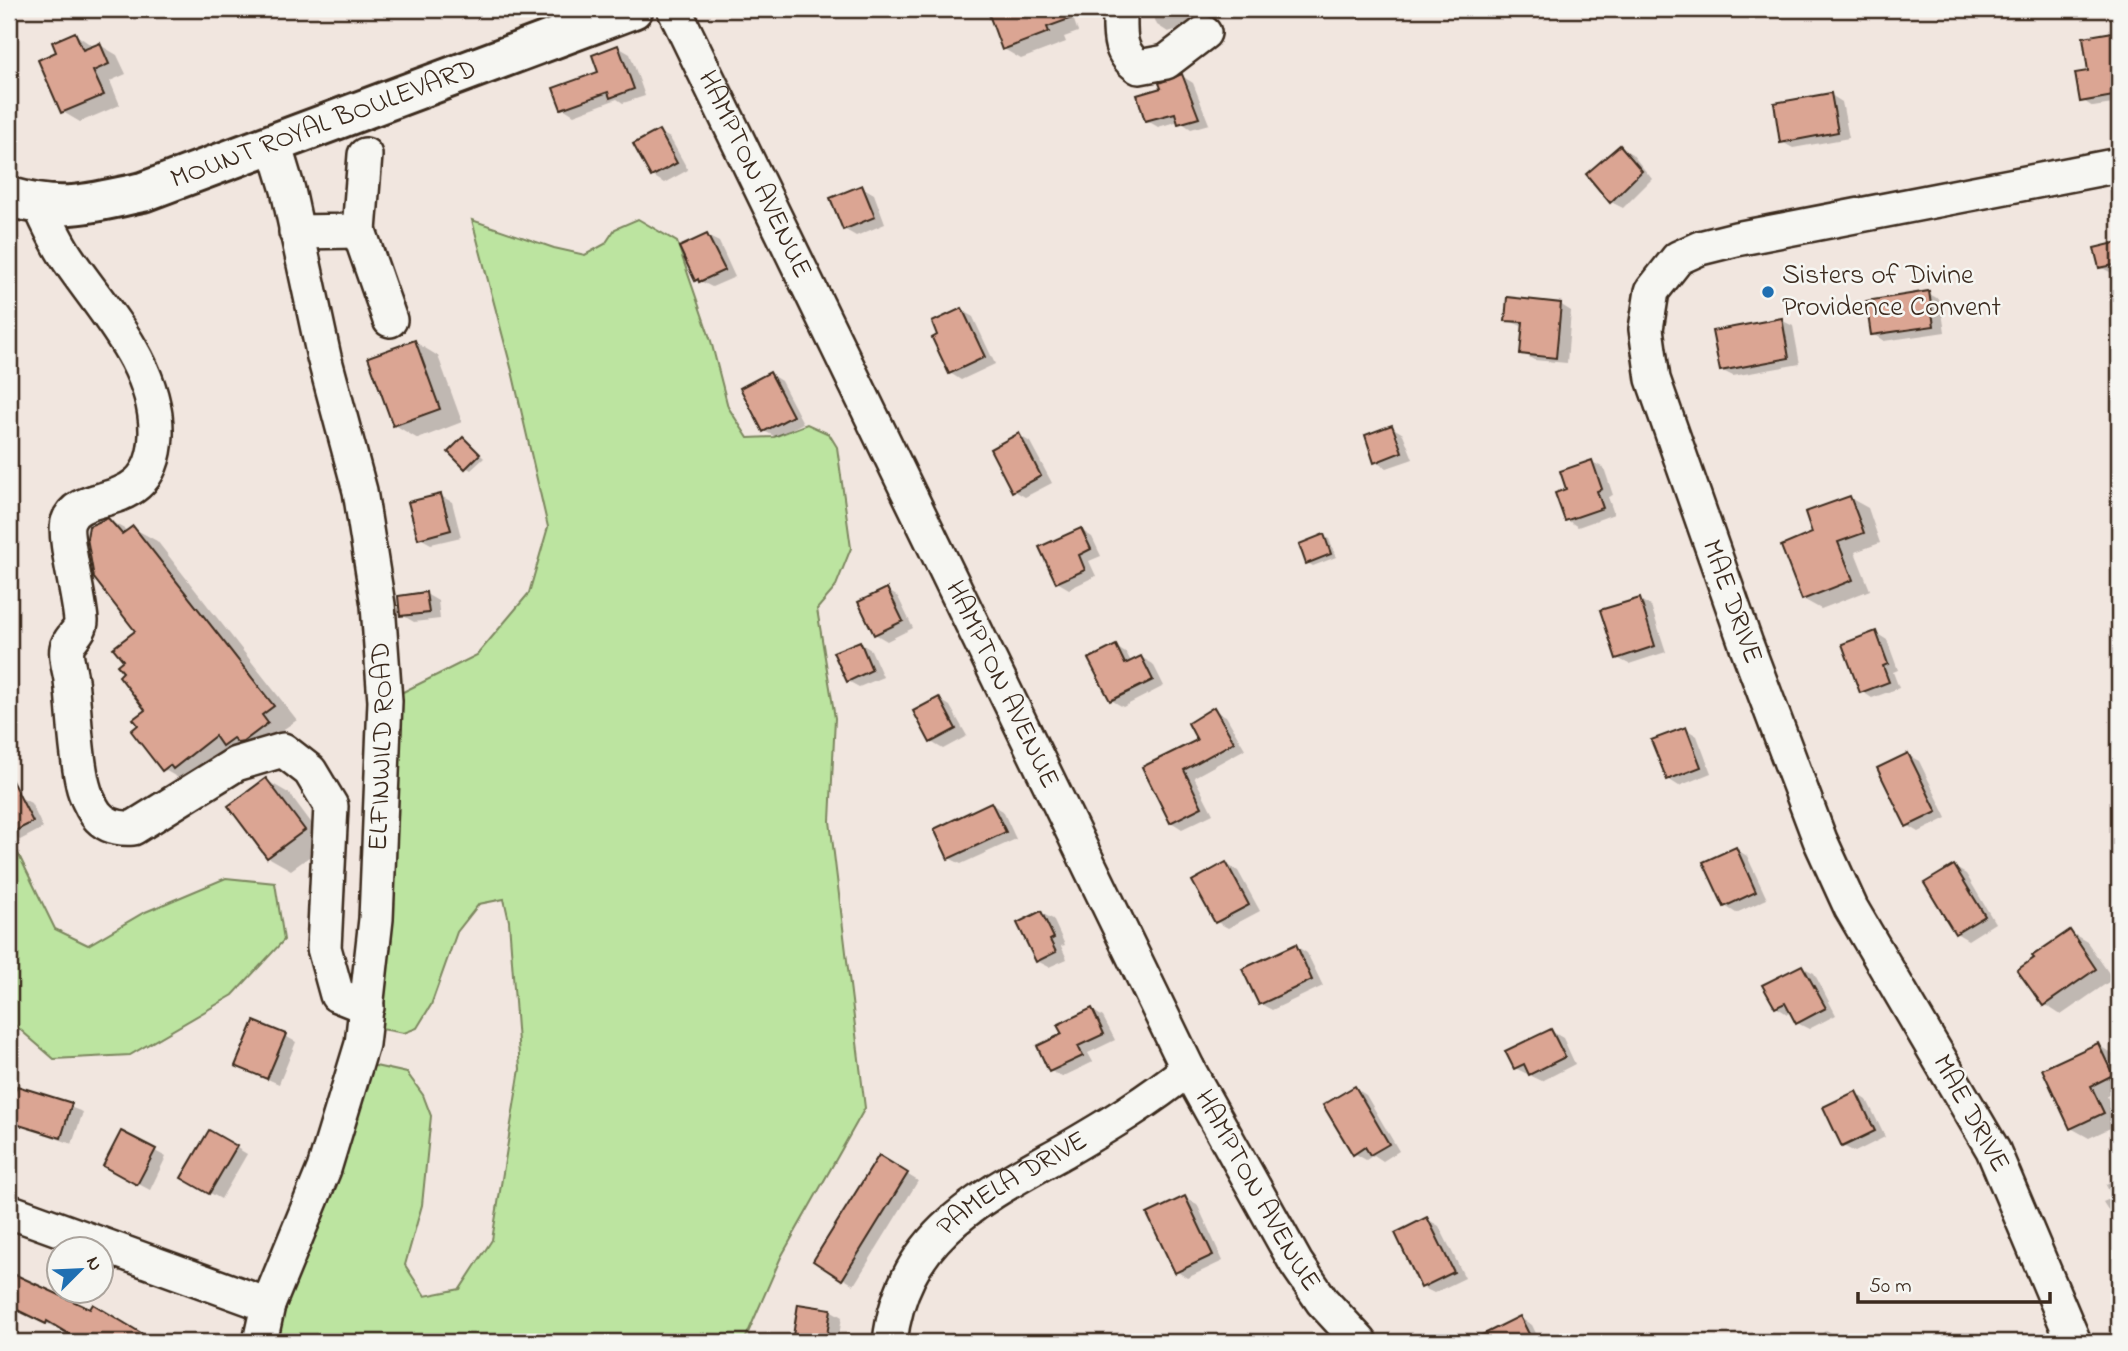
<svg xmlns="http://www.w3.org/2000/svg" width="2128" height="1351" font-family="'Indie Flower',sans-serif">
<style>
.green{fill:#bce4a0;stroke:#7c875f;stroke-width:2}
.shadow{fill:#0003}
.building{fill:#dba593;stroke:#3b2a1e;stroke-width:2}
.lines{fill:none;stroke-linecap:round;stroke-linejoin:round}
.minor-casing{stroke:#3b2a1e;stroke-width:38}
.major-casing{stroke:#3b2a1e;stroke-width:44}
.minor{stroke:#f6f6f2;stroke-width:33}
.major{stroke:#f6f6f2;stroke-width:38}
.poi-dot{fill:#1f6fb2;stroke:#f6f6f2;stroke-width:2.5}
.labels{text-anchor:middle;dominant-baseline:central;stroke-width:5;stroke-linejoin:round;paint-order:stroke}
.street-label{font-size:28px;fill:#3b2a1e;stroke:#f6f6f2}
.poi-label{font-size:28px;fill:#3b2a1e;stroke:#f6f6f2;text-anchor:start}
</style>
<rect width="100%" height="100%" fill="#f1e6df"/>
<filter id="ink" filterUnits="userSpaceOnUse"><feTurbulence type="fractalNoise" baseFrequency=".0143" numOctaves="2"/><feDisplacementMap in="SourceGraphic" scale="14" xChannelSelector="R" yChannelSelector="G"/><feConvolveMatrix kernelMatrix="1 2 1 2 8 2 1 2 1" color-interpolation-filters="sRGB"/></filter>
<g filter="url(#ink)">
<g class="green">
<polygon points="638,219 677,242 711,341 728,407 748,438 774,437 807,424 829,434 837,447 851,548 835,588 817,609 835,718 830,821 865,1108 781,1257 744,1342 260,1342 357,1062 407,1073 423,1095 431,1116 422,1205 405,1265 425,1296 460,1289 492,1240 520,1069 509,921 504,899 479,904 457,932 431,1005 417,1028 404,1033 364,1026 385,701 477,655 529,593 548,527 512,371 472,220 554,248 585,255 605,244 615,229"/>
<polygon points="9,835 55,929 88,945 143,913 226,878 275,883 284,940 233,995 130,1055 54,1059 9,1020"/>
</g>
<g class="shadow">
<polygon points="989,9 1070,9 1078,32 1064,37 1066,42 1021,59 1004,49"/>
<polygon points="1151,9 1223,9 1225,16 1168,32 1157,25"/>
<polygon points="75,34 94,47 100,45 117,55 126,74 110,81 120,105 80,122 63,112 58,53"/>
<polygon points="2113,34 2119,38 2119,103 2093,107 2082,100 2090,72"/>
<polygon points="618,47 630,54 645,96 623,103 617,99 574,115 563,108 600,73"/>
<polygon points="1182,76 1193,83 1209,124 1191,129 1179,121 1158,127 1146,120 1163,89"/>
<polygon points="1831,95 1842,102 1849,138 1793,148 1782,142"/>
<polygon points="659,132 670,138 688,170 664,183 653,176 635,145"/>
<polygon points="1620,147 1632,154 1652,179 1623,208 1611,202"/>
<polygon points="862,187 874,194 885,224 856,236 844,229"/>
<polygon points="707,236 719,242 735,277 712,287 696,279"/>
<polygon points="2119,244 2119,272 2112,273 2100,267 2096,249"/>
<polygon points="1928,293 1940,300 1945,332 1884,341 1873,334"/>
<polygon points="1560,304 1571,311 1567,363 1534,360 1522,353 1524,327 1507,320"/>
<polygon points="961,310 973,317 995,364 961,380 950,373"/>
<polygon points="1781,320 1793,326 1800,364 1733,376 1721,370"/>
<polygon points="415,342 438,356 462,422 418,439 395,425"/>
<polygon points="770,374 781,381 803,423 776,437 764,431"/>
<polygon points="1392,427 1403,434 1413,459 1387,468 1376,461"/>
<polygon points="1019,435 1030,442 1052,483 1025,497 1013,490"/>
<polygon points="464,439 484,458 471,470 466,467"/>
<polygon points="1592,462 1604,468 1613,495 1608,497 1614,514 1578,527 1567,520 1568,490"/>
<polygon points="441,496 452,502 461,537 431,544 420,538"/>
<polygon points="1850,498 1868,508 1880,543 1855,552 1870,590 1821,609 1803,599 1815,534"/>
<polygon points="108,520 128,531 133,528 157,541 297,720 284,729 290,737 187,783 163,769 141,725 148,710 126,673 125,661 138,632"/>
<polygon points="1081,530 1092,537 1101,556 1089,561 1096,576 1069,589 1057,582"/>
<polygon points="1323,536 1329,539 1336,557 1313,566 1308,563"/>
<polygon points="887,590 898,597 913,628 887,641 875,634"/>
<polygon points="426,594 438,601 440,619 414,622 402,615"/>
<polygon points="1640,600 1651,606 1666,652 1629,664 1617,658"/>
<polygon points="1876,633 1887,640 1898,670 1893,672 1899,688 1872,698 1861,691"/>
<polygon points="860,643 871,650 883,677 859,687 848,681"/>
<polygon points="1116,647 1127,654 1131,662 1141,657 1153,664 1164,686 1123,707 1111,700"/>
<polygon points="939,699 950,706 967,736 943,749 931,742"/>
<polygon points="1214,710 1226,716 1245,749 1194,777 1213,814 1182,829 1171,822 1144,768 1200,741"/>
<polygon points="1686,729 1697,736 1711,773 1679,786 1668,779"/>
<polygon points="1908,755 1919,761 1947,818 1919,832 1907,825"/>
<polygon points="266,780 290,794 327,844 291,870 268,857"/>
<polygon points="19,797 31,803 43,828 20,840 9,834 9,802"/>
<polygon points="991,804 1003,811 1016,839 961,864 949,858"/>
<polygon points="1736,849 1747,856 1767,899 1736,913 1725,906"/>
<polygon points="1226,864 1238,871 1260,911 1228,928 1217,922"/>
<polygon points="1954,867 1966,874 1995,923 1968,940 1956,933"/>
<polygon points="1041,913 1053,919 1065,945 1061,946 1067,959 1049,967 1037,961"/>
<polygon points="2070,932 2087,942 2113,979 2061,1015 2044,1004 2036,959"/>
<polygon points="1296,946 1307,953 1323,986 1272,1010 1261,1004"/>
<polygon points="1802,967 1814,973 1836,1015 1809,1029 1797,1023 1792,1012 1787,1014 1776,1007"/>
<polygon points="1092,1010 1103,1017 1115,1040 1088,1053 1093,1062 1062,1077 1051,1071 1064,1035"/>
<polygon points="1551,1031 1563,1038 1575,1064 1542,1081 1515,1068"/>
<polygon points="285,1036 296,1042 279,1084 237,1066"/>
<polygon points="2098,1045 2116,1056 2119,1063 2119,1090 2107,1096 2119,1124 2089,1138 2071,1128"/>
<polygon points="18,1088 83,1112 72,1144 9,1121"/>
<polygon points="1355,1088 1366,1095 1399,1151 1383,1161 1374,1155 1366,1160 1354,1153"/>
<polygon points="1856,1093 1867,1100 1885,1137 1855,1152 1843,1146"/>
<polygon points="210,1132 247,1154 221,1199 183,1178"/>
<polygon points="155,1151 166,1157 150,1190 116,1172"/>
<polygon points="879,1157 918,1181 854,1285 815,1261"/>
<polygon points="2119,1178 2119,1227 2103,1202 2112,1198 2106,1185"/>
<polygon points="1185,1198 1197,1204 1223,1261 1187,1278 1176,1271"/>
<polygon points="1427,1219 1439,1226 1465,1278 1434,1293 1422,1287"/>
<polygon points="17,1278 90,1311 150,1340 86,1342 59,1326 58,1329 9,1305 9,1296"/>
<polygon points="800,1306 830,1310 842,1317 838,1342 794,1342"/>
<polygon points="1520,1318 1532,1325 1540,1342 1495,1342 1490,1333"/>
<polygon points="1826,1330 1837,1336 1843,1342 1814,1342"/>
</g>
<g class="building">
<polygon points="987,9 1091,9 1091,11 1047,27 1049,32 1002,50"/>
<polygon points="75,32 83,50 100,43 109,64 93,71 104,95 61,113 38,60 56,52 52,42"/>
<polygon points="2113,32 2119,69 2119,95 2080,102 2075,73 2088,71 2083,37"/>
<polygon points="618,45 634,89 610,98 608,92 561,109 553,88 598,72 592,55"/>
<polygon points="1182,74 1199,118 1178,124 1175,113 1145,121 1137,95 1161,88 1159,83"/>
<polygon points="1831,93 1838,132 1780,143 1774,103"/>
<polygon points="659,130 677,163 651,177 633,144"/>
<polygon points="1620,145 1642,171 1610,203 1586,174"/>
<polygon points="862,185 875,217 843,230 830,198"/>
<polygon points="707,234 725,270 699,282 698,279 695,281 679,247"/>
<polygon points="2119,242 2119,264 2099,268 2094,248"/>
<polygon points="1929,291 1934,326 1871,335 1866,301"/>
<polygon points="1507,297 1561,303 1556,358 1520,354 1523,322 1505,321"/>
<polygon points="962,308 985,357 949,374 932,338 937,335 932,322"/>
<polygon points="1782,318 1789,358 1720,371 1712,331"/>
<polygon points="415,340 440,409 393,426 368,357"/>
<polygon points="770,372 793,416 763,432 740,388"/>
<polygon points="1392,425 1402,452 1374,463 1365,435"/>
<polygon points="1019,433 1041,476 1012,492 990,449"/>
<polygon points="463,437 480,454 465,469 448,452"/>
<polygon points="1592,460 1602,489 1597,491 1603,508 1565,521 1555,493 1566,489 1560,471"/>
<polygon points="441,494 451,530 418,539 408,502"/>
<polygon points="1850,496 1864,533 1838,542 1853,580 1802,600 1781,546 1812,533 1805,512"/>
<polygon points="108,518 122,534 133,526 274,706 262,715 268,723 243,742 238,743 233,738 222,746 215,736 173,769 170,765 162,771 131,731 138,725 133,719 145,710 119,676 123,672 117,665 123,660 113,648 135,631 94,578 87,538 89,526"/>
<polygon points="1081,528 1091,549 1079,555 1085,570 1056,583 1039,547"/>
<polygon points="1324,534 1331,554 1306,564 1299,544"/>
<polygon points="887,588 903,621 874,635 858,602"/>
<polygon points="426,592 429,613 400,616 398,596"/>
<polygon points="1640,598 1655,646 1616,659 1600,610"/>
<polygon points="1876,631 1888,664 1883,666 1889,682 1860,693 1842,644"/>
<polygon points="860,641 872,670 847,682 833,652"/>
<polygon points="1116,645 1125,664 1141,656 1153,680 1110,701 1088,659"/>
<polygon points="939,697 956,729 930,743 913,711"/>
<polygon points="1214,707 1234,742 1184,770 1202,807 1170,823 1142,767 1197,740 1188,723"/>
<polygon points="1686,727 1701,767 1667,780 1651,740"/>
<polygon points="1908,753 1937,812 1906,827 1877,768"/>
<polygon points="9,775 33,822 9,834"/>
<polygon points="266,778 305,830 267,858 228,806"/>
<polygon points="991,802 1006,832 948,859 934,829"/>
<polygon points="1736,847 1756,892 1724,907 1703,862"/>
<polygon points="1226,862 1249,905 1215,923 1192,881"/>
<polygon points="1954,865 1985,916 1955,934 1924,883"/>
<polygon points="1041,911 1054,938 1050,940 1056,952 1036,962 1017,923"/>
<polygon points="2070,930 2096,969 2043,1006 2017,970 2034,958 2032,956"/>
<polygon points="1296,944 1312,980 1259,1005 1242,969"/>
<polygon points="1802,965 1826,1008 1796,1024 1785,1003 1775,1008 1762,985"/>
<polygon points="1092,1008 1104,1034 1078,1046 1083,1056 1049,1072 1037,1046 1062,1034 1057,1025"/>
<polygon points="254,1021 286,1034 267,1079 235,1066"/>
<polygon points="1551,1029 1565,1057 1529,1075 1524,1064 1514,1069 1505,1051"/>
<polygon points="2098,1043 2113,1075 2091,1086 2104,1113 2070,1129 2042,1069"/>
<polygon points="17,1086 72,1103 61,1138 9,1122 9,1110"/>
<polygon points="1355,1086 1389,1144 1370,1155 1365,1147 1353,1155 1323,1105"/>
<polygon points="1856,1091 1875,1131 1842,1147 1823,1107"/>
<polygon points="209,1130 237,1146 209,1194 181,1178"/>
<polygon points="121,1131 156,1149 137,1185 103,1166"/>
<polygon points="879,1155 908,1173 842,1280 813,1261"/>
<polygon points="1185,1196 1213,1255 1175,1273 1147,1214"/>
<polygon points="1427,1217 1454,1272 1421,1288 1395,1233"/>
<polygon points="16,1275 90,1309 93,1304 156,1342 82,1342 47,1321 46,1324 9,1306 9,1292"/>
<polygon points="798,1304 831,1309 826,1342 792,1342"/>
<polygon points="1520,1316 1533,1342 1468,1342"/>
</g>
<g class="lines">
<defs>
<g id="minor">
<path id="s1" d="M674,9L1188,1069L1296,1263L1322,1301L1360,1342"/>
<path d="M1120,9C1120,34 1117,52 1139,67L1166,62L1204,33"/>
<path d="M40,206C49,226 58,245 70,262C105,313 158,368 156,435C153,517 79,486 68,522C63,535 80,599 81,621C81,632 69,638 67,648C65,657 70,671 71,680C75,714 75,752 83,785C85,794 91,807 96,814C105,826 119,829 133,828L236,764L283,750L310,771L331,806L324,948L337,995L367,1007"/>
<polyline points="359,231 390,320"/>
<polyline points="296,232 359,231 365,155"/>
<polyline points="9,1211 268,1305"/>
<path id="s2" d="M260,1342L268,1305L324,1169L362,1044L376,919L385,701L378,605L360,491L324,357L288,190L274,144"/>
<path id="s3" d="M890,1342C902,1235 980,1198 1064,1151C1107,1126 1149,1101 1188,1069"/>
<polyline points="2074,1342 1993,1150 1851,908 1820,840 1746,644 1653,379 1646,329 1652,291 1678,258 1700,248 1736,239 2119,165"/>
</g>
<g id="major">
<path id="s4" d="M9,197C64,213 89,203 143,192L633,9"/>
</g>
</defs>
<use href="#minor" class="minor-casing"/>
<use href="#major" class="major-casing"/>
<use href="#minor" class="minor"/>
<use href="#major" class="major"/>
</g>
</g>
<circle class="poi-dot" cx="1768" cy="292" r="7"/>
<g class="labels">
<g class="street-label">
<text stroke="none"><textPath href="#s4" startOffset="329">MOUNT ROYAL BOULEVARD</textPath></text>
<text stroke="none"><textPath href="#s1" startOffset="184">HAMPTON AVENUE</textPath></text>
<text transform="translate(1731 602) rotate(70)">MAE DRIVE</text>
<text stroke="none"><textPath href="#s1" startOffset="751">HAMPTON AVENUE</textPath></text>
<text stroke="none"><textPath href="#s2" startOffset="614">ELFINWILD ROAD</textPath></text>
<text transform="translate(1970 1114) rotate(61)">MAE DRIVE</text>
<text stroke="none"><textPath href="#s3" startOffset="210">PAMELA DRIVE</textPath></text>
<text stroke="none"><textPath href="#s1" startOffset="1318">HAMPTON AVENUE</textPath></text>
</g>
<g class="poi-label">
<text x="1782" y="276">Sisters of Divine<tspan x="1782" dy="32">Providence Convent</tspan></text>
</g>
</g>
<rect width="2128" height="1351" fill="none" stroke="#f6f6f2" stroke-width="35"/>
<rect x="18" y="18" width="2093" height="1316" fill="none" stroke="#3b2a1e" stroke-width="2.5" filter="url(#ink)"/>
<g transform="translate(80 1270) rotate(66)"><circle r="33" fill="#f6f6f2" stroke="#aba49d" stroke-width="2"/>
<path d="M0-5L12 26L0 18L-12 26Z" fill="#1f6fb2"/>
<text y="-10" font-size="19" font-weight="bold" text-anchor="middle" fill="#3b2a1e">N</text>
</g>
<path d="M1858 1292v10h192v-10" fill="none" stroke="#3b2a1e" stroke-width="3.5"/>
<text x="1869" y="1292" font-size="21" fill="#3b2a1e" stroke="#f6f6f2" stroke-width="5" paint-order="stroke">50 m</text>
</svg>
